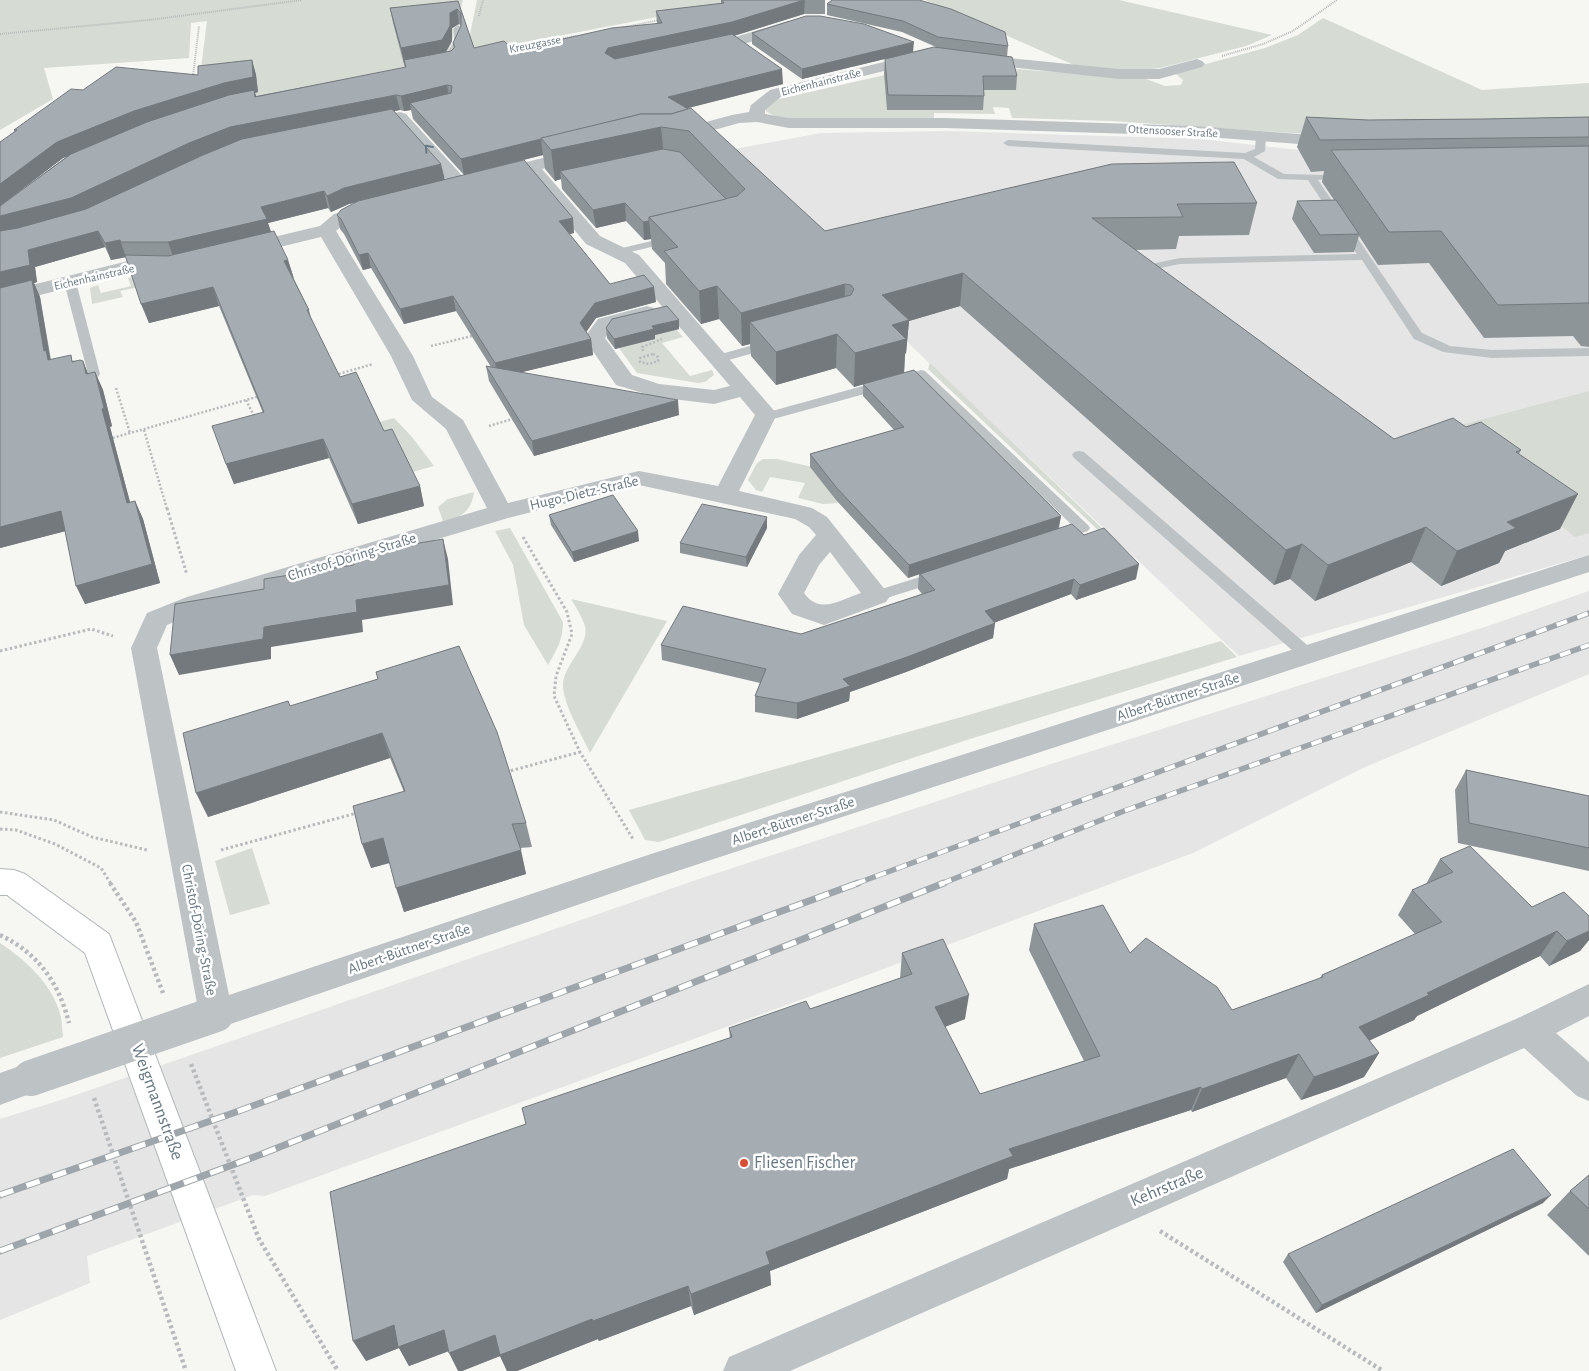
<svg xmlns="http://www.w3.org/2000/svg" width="1589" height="1371" font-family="'Alegreya Sans',sans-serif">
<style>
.built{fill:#e4e5e4}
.green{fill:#d6dbd3}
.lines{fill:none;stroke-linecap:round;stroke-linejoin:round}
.secondary-casing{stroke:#b0b6ba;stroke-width:2}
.path-far3{stroke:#b8bbbd;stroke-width:2;stroke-dasharray:1 1;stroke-linecap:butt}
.path-far2{stroke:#b8bbbd;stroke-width:2.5;stroke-dasharray:2 2;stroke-linecap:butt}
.path-far1{stroke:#b8bbbd;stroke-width:3;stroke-dasharray:2.5 2.5;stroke-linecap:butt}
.path{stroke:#b8bbbd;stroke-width:4.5;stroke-dasharray:3 3;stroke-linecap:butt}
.lane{fill:#bdc2c5;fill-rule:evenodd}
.street{fill:#bdc2c5;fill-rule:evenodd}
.secondary{fill:#fff;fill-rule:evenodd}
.rail-far1-casing{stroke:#9fa6ab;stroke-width:5.5}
.rail-casing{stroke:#9fa6ab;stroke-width:7}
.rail-far1{stroke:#fff;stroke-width:4;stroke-dasharray:11;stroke-linecap:butt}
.rail{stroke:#fff;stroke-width:5;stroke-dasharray:14;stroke-linecap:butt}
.street-bridge{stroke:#bdc2c5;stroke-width:36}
.wall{fill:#8e9599;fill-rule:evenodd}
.shaded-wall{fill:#74797d}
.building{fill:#a5adb2;stroke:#74797d}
.oneway{stroke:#677882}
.poi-dot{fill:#d65034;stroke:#fff;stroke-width:2}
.labels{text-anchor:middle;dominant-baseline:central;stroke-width:5;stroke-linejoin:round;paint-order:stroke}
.far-street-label{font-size:12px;fill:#677882;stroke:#fff}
.street-label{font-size:15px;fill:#677882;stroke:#fff}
.near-street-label{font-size:18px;fill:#677882;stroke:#fff}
.near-poi-label{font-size:18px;fill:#677882;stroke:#fff;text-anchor:start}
</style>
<rect width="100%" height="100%" fill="#f6f6f3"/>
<g class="built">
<polygon points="949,131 1200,139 1318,152 1589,145 1589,555 1239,656 928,362 713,153 821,133"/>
<polygon points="1589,591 1589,674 1365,767 1193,853 830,989 265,1196 253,1195 87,1256 90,1283 0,1320 0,1119 64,1099 702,878 1054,763 1488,626"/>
</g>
<g class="green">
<polygon points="0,0 463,0 449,52 437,60 226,104 200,76 207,21 191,23 189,58 44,68 53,99 0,130"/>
<polygon points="477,0 745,0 466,54"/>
<polygon points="925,0 1119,0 1272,35 1246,46 1160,68 1143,70 1109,70 1074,65"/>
<path d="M1323,18L1482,90L1589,83V129L1337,136L1111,121L1012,118L1009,108L993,107L995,114L934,113V118L791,119C781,117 770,117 764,108L769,102L779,99L938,63L1146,79L1165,86L1181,85L1183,80L1176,74L1184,70L1265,48L1298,35Z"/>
<polygon points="136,276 139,287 120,291 123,297 92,304 90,288 98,285 101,293 131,286 128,278"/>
<polygon points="668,321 683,337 662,343 690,376 712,370 714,375 705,382 698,383 637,373 619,348 655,339 653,336"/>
<polygon points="930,363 1104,530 1100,532 928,369"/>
<polygon points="1589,391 1589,533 1575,537 1443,430"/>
<polygon points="394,418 412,437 434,466 409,473 376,423"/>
<polygon points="763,459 777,459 812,467 838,503 823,504 798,498 805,483 770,477 762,492 756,490 748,480 757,463"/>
<path d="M474,492C472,510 461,519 443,521L438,507L448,499Z"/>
<path d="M510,528L563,622C563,639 557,650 548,665L524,625L513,565L495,531Z"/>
<path d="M571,599L667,621L590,753C582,735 564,706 563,686C562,666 590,646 585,626C582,617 576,607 571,599Z"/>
<polygon points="1221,641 1237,657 973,738 659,842 645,840 629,810 965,716"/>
<polygon points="252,848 270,904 230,915 215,861"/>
<path d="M0,943C24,959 49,981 59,1010C62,1018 62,1028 63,1037L0,1058Z"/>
</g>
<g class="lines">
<defs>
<polygon id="secondary" points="0,869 14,870 25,874 109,934 276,1371 236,1371 85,953 7,895 0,895"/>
</defs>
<use href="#secondary" class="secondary-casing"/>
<g class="path-far3">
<polyline points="479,16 483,0"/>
<polyline points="621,28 659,20"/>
<polyline points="0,34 149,20 302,0"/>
<polyline points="508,49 576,36"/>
<polyline points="1222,56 1263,44 1293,31 1337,0"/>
<polyline points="193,76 199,26"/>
</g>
<g class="path-far2">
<polyline points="431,346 476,335"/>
<polyline points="643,351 642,347 662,339"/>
<polygon points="653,354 658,357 658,361 649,364 640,362 640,358"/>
<polyline points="335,375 373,364"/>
<polyline points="116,388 130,433"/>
<polyline points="246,400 255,418"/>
<polyline points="489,426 516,418"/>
<polyline points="144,430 167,509"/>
<polyline points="109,439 260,396"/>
</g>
<g class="path-far1">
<polyline points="167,508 187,575"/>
<polyline points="523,537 567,612 572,634 556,676 554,696 580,752 633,839"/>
<polyline points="0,651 91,629 113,636"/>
<polyline points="506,772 580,752"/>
<polyline points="0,812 54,820 92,837 147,850"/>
<polyline points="0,829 16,830 55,844 101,868 111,884"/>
<polyline points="221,850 357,813"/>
</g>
<g class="path">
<polyline points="110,883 136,922 163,993"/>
<path d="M0,935C38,953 59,983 69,1023"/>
<polyline points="191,1064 259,1239 338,1371"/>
<polyline points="94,1098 186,1371"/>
<polyline points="1160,1231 1383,1371"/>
</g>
<g class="lane">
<path d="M458,25L462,28C462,38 462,52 452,57L447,54L454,41V28Z"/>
<polygon points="1261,134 1266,137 1265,151 1254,157 1284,174 1325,175 1326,177 1325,179 1318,180 1422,333 1450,346 1492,350 1589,348 1589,356 1492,358 1443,352 1414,339 1362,260 1180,264 1150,270 1146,269 1144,267 1146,265 1180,258 1357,254 1308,180 1278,179 1244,159 1008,146 1003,143 1008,140 1245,153 1255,149 1256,137"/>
<polygon points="672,236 676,237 678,239 676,241 618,255 612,252 614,250"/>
<polygon points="70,279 76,282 100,374 98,377 90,377 88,374 64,282"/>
<polygon points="771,340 775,341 777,344 775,347 718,363 712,359 714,356"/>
<polygon points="921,370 925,371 1088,525 1090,528 1088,531 1057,541 1052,539 1050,536 1052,533 1073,526 919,379 766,421 759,417 761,414"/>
<polygon points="1079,451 1084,452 1314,651 1316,655 1314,659 1308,661 1302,659 1074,458 1072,455 1074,452"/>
<polygon points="939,571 944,572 946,576 944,580 877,601 872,600 869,596 872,592"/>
</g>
<g class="street">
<polygon points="788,21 793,22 795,25 793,28 741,45 705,54 700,52 697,49 700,46 732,38"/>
<polygon points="920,53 925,55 928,58 925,61 782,96 765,110 765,114 789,118 945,118 1196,126 1336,137 1342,138 1344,142 1342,146 1336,147 1196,136 945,128 789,128 757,122 739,123 675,141 669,140 667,136 669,132 732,115 749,112 751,105 770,90"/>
<polygon points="977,55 1119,69 1159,69 1197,59 1202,61 1205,64 1202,67 1159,79 1119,79 972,63 969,60 972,57"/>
<polygon points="400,112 406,114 466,180 469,184 466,188 460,189 454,188 396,123 362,129 356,128 354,124 356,120"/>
<path d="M582,148L588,149L591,153L588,157L542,169L600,236L639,255L777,414L739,491L812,508L827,517L890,596L886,602L824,625L792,614L778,594L799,555L816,535L809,527L795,519L639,485L508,518L205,609L167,625L157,648L229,995L651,854L1589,555V572L656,878L216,1029L204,1025L199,1014L131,648L147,613L187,597L487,508L446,429L412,400L391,356L321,237L243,256L236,254L233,250L236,246L320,226L334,214L341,212L348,214L350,218L336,231L413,356L432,397L463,420L508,503L639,471L718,486L755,415L740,397L714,404L656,397L616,385L584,338L598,319L647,306L654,308L657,312L654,316L612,327L605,338L632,375L659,384L714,390L730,386L625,263L586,244L527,172L493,181L487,180L484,176L487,172ZM830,552L861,593C840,600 820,615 804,593L819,565Z"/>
<polygon points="132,260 174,263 177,267 174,271 167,273 132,272 0,305 0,293"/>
<polygon points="1589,984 1589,1016 1556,1033 1589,1062 1589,1101 1577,1096 1524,1048 790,1371 723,1371 729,1357 1516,1019"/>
<polygon points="31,1062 43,1067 49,1078 43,1089 0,1105 0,1073"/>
</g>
<use href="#secondary" class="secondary"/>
<defs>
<g id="rail-far1">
<polyline points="855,884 1589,613"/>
<polyline points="941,884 1124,811 1589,645"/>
</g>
<g id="rail">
<polyline points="0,1195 236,1112 858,883"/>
<polyline points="0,1251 262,1154 944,883"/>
</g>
</defs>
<use href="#rail-far1" class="rail-far1-casing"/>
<use href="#rail" class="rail-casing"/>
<use href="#rail-far1" class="rail-far1"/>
<use href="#rail" class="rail"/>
<polyline class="street-bridge" points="31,1078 216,1014"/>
</g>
<g class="wall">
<path d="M721,0H825V14H804L734,36L783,84L687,108L825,231L1112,164L1257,203L1249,235L1179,236L1176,249L1135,250L1394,439L1466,427L1521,450L1519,454L1560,529L1505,551L1499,563L1441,586L1411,562L1315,601L1290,579L1274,585L960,306L909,321L906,353L905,354L904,373L1061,516L1059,528L1084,535L1136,579L1076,600L1071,594L995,622L993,638L906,672L850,692L849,701L797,719L755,712V696L760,683L662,660L661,645L801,634L922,594L918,589L919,574L908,578L836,500L810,467V454L894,430L863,396V384L854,387L836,368L776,385L751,356L750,344L742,346L719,319L701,324L666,284L665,263L652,249L651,239L644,240L626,221L596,228L562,189L561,179L555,181L545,169L543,155L464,175L413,119L411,110L404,111L400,110L394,111L445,180L574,233L569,234L610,284L656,302L596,318L586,332L591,339L593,355L522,372L679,415L534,456L489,381L486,366L491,367L456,311L404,324L371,268L363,270L344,234L340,229L337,215L357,202L349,204L331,212L328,208L268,223L271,232L288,260L294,279L309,310L312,321L340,377L384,431L420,486L424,506L358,524L329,458L234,484L226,464L263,413L219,306L149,323L126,257L111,260L105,247L35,267L37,282L34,283L40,297L51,360L83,361L88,374L95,372L103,390L112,426L110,427L130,502L135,501L143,519L160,583L85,604L65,531L0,548V206L66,157L63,158L0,206V142L15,132L14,130L83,90L198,75L252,60L256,75L258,92L255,93L256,96L405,68L393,23L390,8L458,1L474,48L514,50L657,24L656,11L721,4ZM459,24L461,26L453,43L454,48L451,51L446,52L452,41V28Z"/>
<polygon points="832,0 1008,46 1007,57 1017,76 1016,90 984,90 984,96 983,110 887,110 884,73 885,59 802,79 752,44 752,33 913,52 936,47 902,32 827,15 827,4"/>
<polygon points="1306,117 1368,120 1483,119 1589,117 1589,347 1581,346 1573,336 1484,338 1429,263 1378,265 1359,236 1354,252 1314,253 1292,219 1297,201 1334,200 1322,182 1324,171 1311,172 1297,147"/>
<polygon points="679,320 679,329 655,335 655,339 615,349 607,338 606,328"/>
<polygon points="549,515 639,541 574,562 551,525"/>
<polygon points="767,528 747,567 680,553 680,543"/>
<polygon points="376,672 526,823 532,847 520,848 526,874 404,912 390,863 371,868 404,792 390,758 208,817 290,706 378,679"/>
<polygon points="1466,770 1589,796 1589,871 1458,843 1455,790"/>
<polygon points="1440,859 1532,907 1589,916 1589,940 1580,951 1549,966 1540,956 1417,1016 1414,1020 1369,1040 1379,1053 1364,1077 1339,1087 1301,1100 1286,1078 1192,1112 1191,1110 1009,1169 1007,1179 770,1271 771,1285 694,1315 691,1306 599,1341 598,1339 517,1371 507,1371 500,1356 462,1371 449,1351 409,1366 399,1348 366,1361 526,1124 730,1038 729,1028 810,1009 900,979 902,953 965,1019 945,1027 980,1094 1084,1061 1029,950 1034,924 1130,953 1232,1010 1320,978 1322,975 1415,934 1398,915 1412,890 1426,884"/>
<polygon points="1589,1175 1589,1256 1547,1215 1570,1191"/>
<polygon points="1543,1203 1316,1313 1283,1262 1288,1254"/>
</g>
<g class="shaded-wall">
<polygon points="805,0 804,14 733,36 610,63 605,53 608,48"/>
<polygon points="457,9 459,24 452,28 452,41 444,55 404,63 401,48"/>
<polygon points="914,42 913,52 802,79 802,69"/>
<polygon points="252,60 256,75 258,92 255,93 259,106 139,126 63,158 0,206 0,184 57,142"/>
<polygon points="782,69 783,84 669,113 668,97"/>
<polygon points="447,85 450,100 410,103 411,110 404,111 401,96"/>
<polygon points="396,95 400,110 234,143 77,214 0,234 0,216 230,127"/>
<polygon points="661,127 664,157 560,171 561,179 555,181 551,150"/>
<polygon points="541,139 543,155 464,175 461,159"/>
<polygon points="441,164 445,180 349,204 331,212 327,196 344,188"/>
<polygon points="324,191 328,208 268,223 272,235 174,259 168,242 261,207"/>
<polygon points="625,203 626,221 596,228 593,210"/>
<polygon points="573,218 574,233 561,236 559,221"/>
<polygon points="649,221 651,239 644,240 643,222"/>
<polygon points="98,231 105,247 35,267 37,282 34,283 40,297 50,358 54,368 56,378 0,291 0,272 28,250"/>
<polygon points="120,240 126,257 111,260 105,243"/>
<polygon points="368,253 371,268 363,270 359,255"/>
<polygon points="288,260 294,279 284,261"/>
<polygon points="963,273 960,306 909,321 906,353 905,354 904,373 854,387 855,353 882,295"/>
<polygon points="845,284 844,317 750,322 750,344 742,346 741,313"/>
<polygon points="717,286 719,319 701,324 699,291"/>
<polygon points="213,287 219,306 149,323 141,304"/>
<polygon points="654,287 656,302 596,318 582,338 580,323 595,303"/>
<polygon points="453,296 456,311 404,324 400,309"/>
<polygon points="679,320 679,329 655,335 655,339 615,349 614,339 652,326"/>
<polygon points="837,334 836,368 776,385 776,352"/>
<polygon points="591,339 593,355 498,378 495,363"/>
<polygon points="83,361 90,379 86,374"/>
<polygon points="95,372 103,390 112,426 110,427 135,521 127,503 102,409"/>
<polygon points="678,400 679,415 534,456 532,441"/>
<polygon points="323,439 329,458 234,484 226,464"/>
<polygon points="420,486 424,506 358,524 352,504"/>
<polygon points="1578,494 1560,529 1505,551 1499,563 1441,586 1457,551 1507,522"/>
<polygon points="135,501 143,519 160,583 85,604 76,586"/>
<polygon points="61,511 70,530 0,548 0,527"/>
<polygon points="1061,516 1058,529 908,578 909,565"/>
<polygon points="767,517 767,528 747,567 746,557"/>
<polygon points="1426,527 1411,562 1315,601 1328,565"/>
<polygon points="638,531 639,541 574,562 572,552"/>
<polygon points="443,539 448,559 453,605 362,620 363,632 271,647 271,659 179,675 170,655 356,600"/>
<polygon points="1302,544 1290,579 1274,585 1286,550"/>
<polygon points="1139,564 1136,579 1076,600 1080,585"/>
<polygon points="1074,579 1071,594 983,627 985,611"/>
<polygon points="995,623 993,638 906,672 850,692 849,701 797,719 797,703 843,679"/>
<polygon points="382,733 390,758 208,817 196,793"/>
<polygon points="383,838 392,862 371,868 362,844"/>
<polygon points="521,850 526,874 404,912 396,888"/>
<polygon points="1557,931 1540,956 1417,1016 1414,1020 1345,1052 1359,1027 1427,993"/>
<polygon points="1589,931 1589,940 1580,951 1549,966 1567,941"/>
<polygon points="969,995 965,1019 931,1032 935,1007"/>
<polygon points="1379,1053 1364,1077 1339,1087 1301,1100 1314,1077"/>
<polygon points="1299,1054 1286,1078 1192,1112 1202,1089"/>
<polygon points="1201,1087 1191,1110 1009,1169 1007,1179 770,1271 771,1285 694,1315 691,1294 766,1252 1009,1149"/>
<polygon points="1551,1195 1543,1203 1316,1313 1322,1305"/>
<polygon points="688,1286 691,1306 599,1341 598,1339 517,1371 507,1371 500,1356 462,1371 458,1371 449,1353 495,1335 592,1319"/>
<polygon points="394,1325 444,1330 454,1349 409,1366 399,1348 366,1361 353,1341"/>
</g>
<g class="building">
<polygon points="722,0 804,0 732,22 608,48 605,53 615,59 732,34 782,69 668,97 688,109 671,114 641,114 461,159 410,103 451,93 452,86 447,85 401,96 396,95 230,127 189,143 71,198 0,216 0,206 71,154 147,122 229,95 254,90 255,97 406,67 404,60 451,51 455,47 453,43 461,26 461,13 457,9 450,13 450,26 442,40 401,48 390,8 458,1 474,48 504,41 514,50 612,28 662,23 656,11 724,3"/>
<polygon points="832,0 919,0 951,9 1005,32 1008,46 938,37 903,21 827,4"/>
<polygon points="806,16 820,16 864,24 914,42 802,69 752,33"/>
<polygon points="934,47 1012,57 1017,76 983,76 984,96 888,95 885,59"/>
<polygon points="252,60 253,77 224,83 134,111 57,142 0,184 0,142 17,130 14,130 71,89 83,90 116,67 198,75 198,66"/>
<polygon points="691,108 825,231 1112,164 1234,162 1257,203 1177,204 1183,217 1092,218 1394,439 1453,418 1466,427 1481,422 1521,450 1516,452 1578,494 1507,522 1516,528 1457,551 1426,527 1328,565 1302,544 1286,550 963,273 882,295 909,320 892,325 906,339 855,353 837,334 776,352 750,322 851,295 854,289 851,285 845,284 741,313 717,286 699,291 664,251 678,247 649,217 737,196 745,189 689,131 661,127 551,150 541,138 641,114 671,114"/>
<polygon points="392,109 441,164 344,188 327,196 324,191 261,207 267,219 168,242 121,242 120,240 105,243 98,231 28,250 30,265 0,272 0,231 18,228 86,209 203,155 242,139"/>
<polygon points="1306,117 1368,120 1483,119 1589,117 1589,137 1320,140"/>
<polygon points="1589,146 1589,303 1498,305 1441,231 1389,232 1331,150"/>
<polygon points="663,149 680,152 726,199 649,217 649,221 643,222 625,203 593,210 560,171"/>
<polygon points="524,160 573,218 559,221 610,284 644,275 654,287 595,303 580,323 591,339 495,363 453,296 400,309 368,253 359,255 341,219 337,215 341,210 358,201"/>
<polygon points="1336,200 1359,234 1320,235 1297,201"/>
<polygon points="274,231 288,260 284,261 309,310 307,310 340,377 356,372 384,431 392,429 420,486 352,504 323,439 226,464 212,426 264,412 213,287 141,304 125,255 168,256"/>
<polygon points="32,280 44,351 46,350 48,360 71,355 72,362 80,360 83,361 86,374 95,372 104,408 102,409 127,503 135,501 152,564 76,586 61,511 0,527 0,288"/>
<polygon points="667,306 679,320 652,326 654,329 614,339 606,328 612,319"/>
<polygon points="486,366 678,400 532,441"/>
<polygon points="914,370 1061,516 909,565 836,487 810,454 904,427 863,384"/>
<polygon points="613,495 638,531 572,552 549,515"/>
<polygon points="702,504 767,517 746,557 680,543"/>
<polygon points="1072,524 1084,535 1104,528 1139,564 1080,585 1074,579 985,611 995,623 907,657 843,679 850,686 797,703 755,696 766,669 661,645 683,606 801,634 935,590 920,574"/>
<polygon points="443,539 449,585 356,600 357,612 264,627 263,639 170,655 175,604 264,589 264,579 354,565 354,554"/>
<polygon points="459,646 497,732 526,823 512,824 521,850 396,888 383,838 362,844 353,806 405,791 382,733 196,793 183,733 288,701 290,706 378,679 376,672"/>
<polygon points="1466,770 1589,796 1589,848 1469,823"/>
<polygon points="1470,846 1532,907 1564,892 1589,916 1589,931 1567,941 1557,931 1427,993 1429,995 1359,1027 1379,1053 1353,1063 1314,1077 1299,1054 1202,1089 1201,1087 1009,1149 1013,1156 766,1252 770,1264 691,1294 688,1286 593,1321 592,1319 500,1355 495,1335 449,1353 444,1330 398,1347 394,1325 353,1341 330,1192 526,1124 522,1108 732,1037 729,1028 806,1001 810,1009 912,974 902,953 943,939 969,995 935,1007 980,1094 1100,1056 1034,924 1103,905 1130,953 1146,938 1217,987 1232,1010 1323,977 1322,975 1442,922 1412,890 1453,872 1440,859"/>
<polygon points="1513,1149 1551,1195 1322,1305 1288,1254"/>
<polygon points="1589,1175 1589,1209 1570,1191"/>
</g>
<defs><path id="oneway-chevron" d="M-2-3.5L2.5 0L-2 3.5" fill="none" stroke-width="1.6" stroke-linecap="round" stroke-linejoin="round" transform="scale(1.25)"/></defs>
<use class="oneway" href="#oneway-chevron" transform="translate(428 148) rotate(-132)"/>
<circle class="poi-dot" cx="744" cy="1163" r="5"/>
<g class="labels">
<g class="far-street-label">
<text transform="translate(535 44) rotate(-11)">Kreuzgasse</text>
<text transform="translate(821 82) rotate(-14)">Eichenhainstraße</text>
<text transform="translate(1173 131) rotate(3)">Ottensooser Straße</text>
<text transform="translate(94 277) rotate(-13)">Eichenhainstraße</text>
</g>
<g class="street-label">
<text transform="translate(584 493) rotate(-13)">Hugo-Dietz-Straße</text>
<text transform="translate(352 557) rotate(-17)">Christof-Döring-Straße</text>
<text transform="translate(1178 697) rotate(-18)">Albert-Büttner-Straße</text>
<text transform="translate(793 821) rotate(-18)">Albert-Büttner-Straße</text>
<text transform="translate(199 930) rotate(79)">Christof-Döring-Straße</text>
<text transform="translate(409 949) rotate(-19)">Albert-Büttner-Straße</text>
</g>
<g class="near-street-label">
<text transform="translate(157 1102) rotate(70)">Weigmannstraße</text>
<text transform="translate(1167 1187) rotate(-23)">Kehrstraße</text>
</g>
<g class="near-poi-label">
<text x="754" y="1163">Fliesen Fischer</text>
</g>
</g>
</svg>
